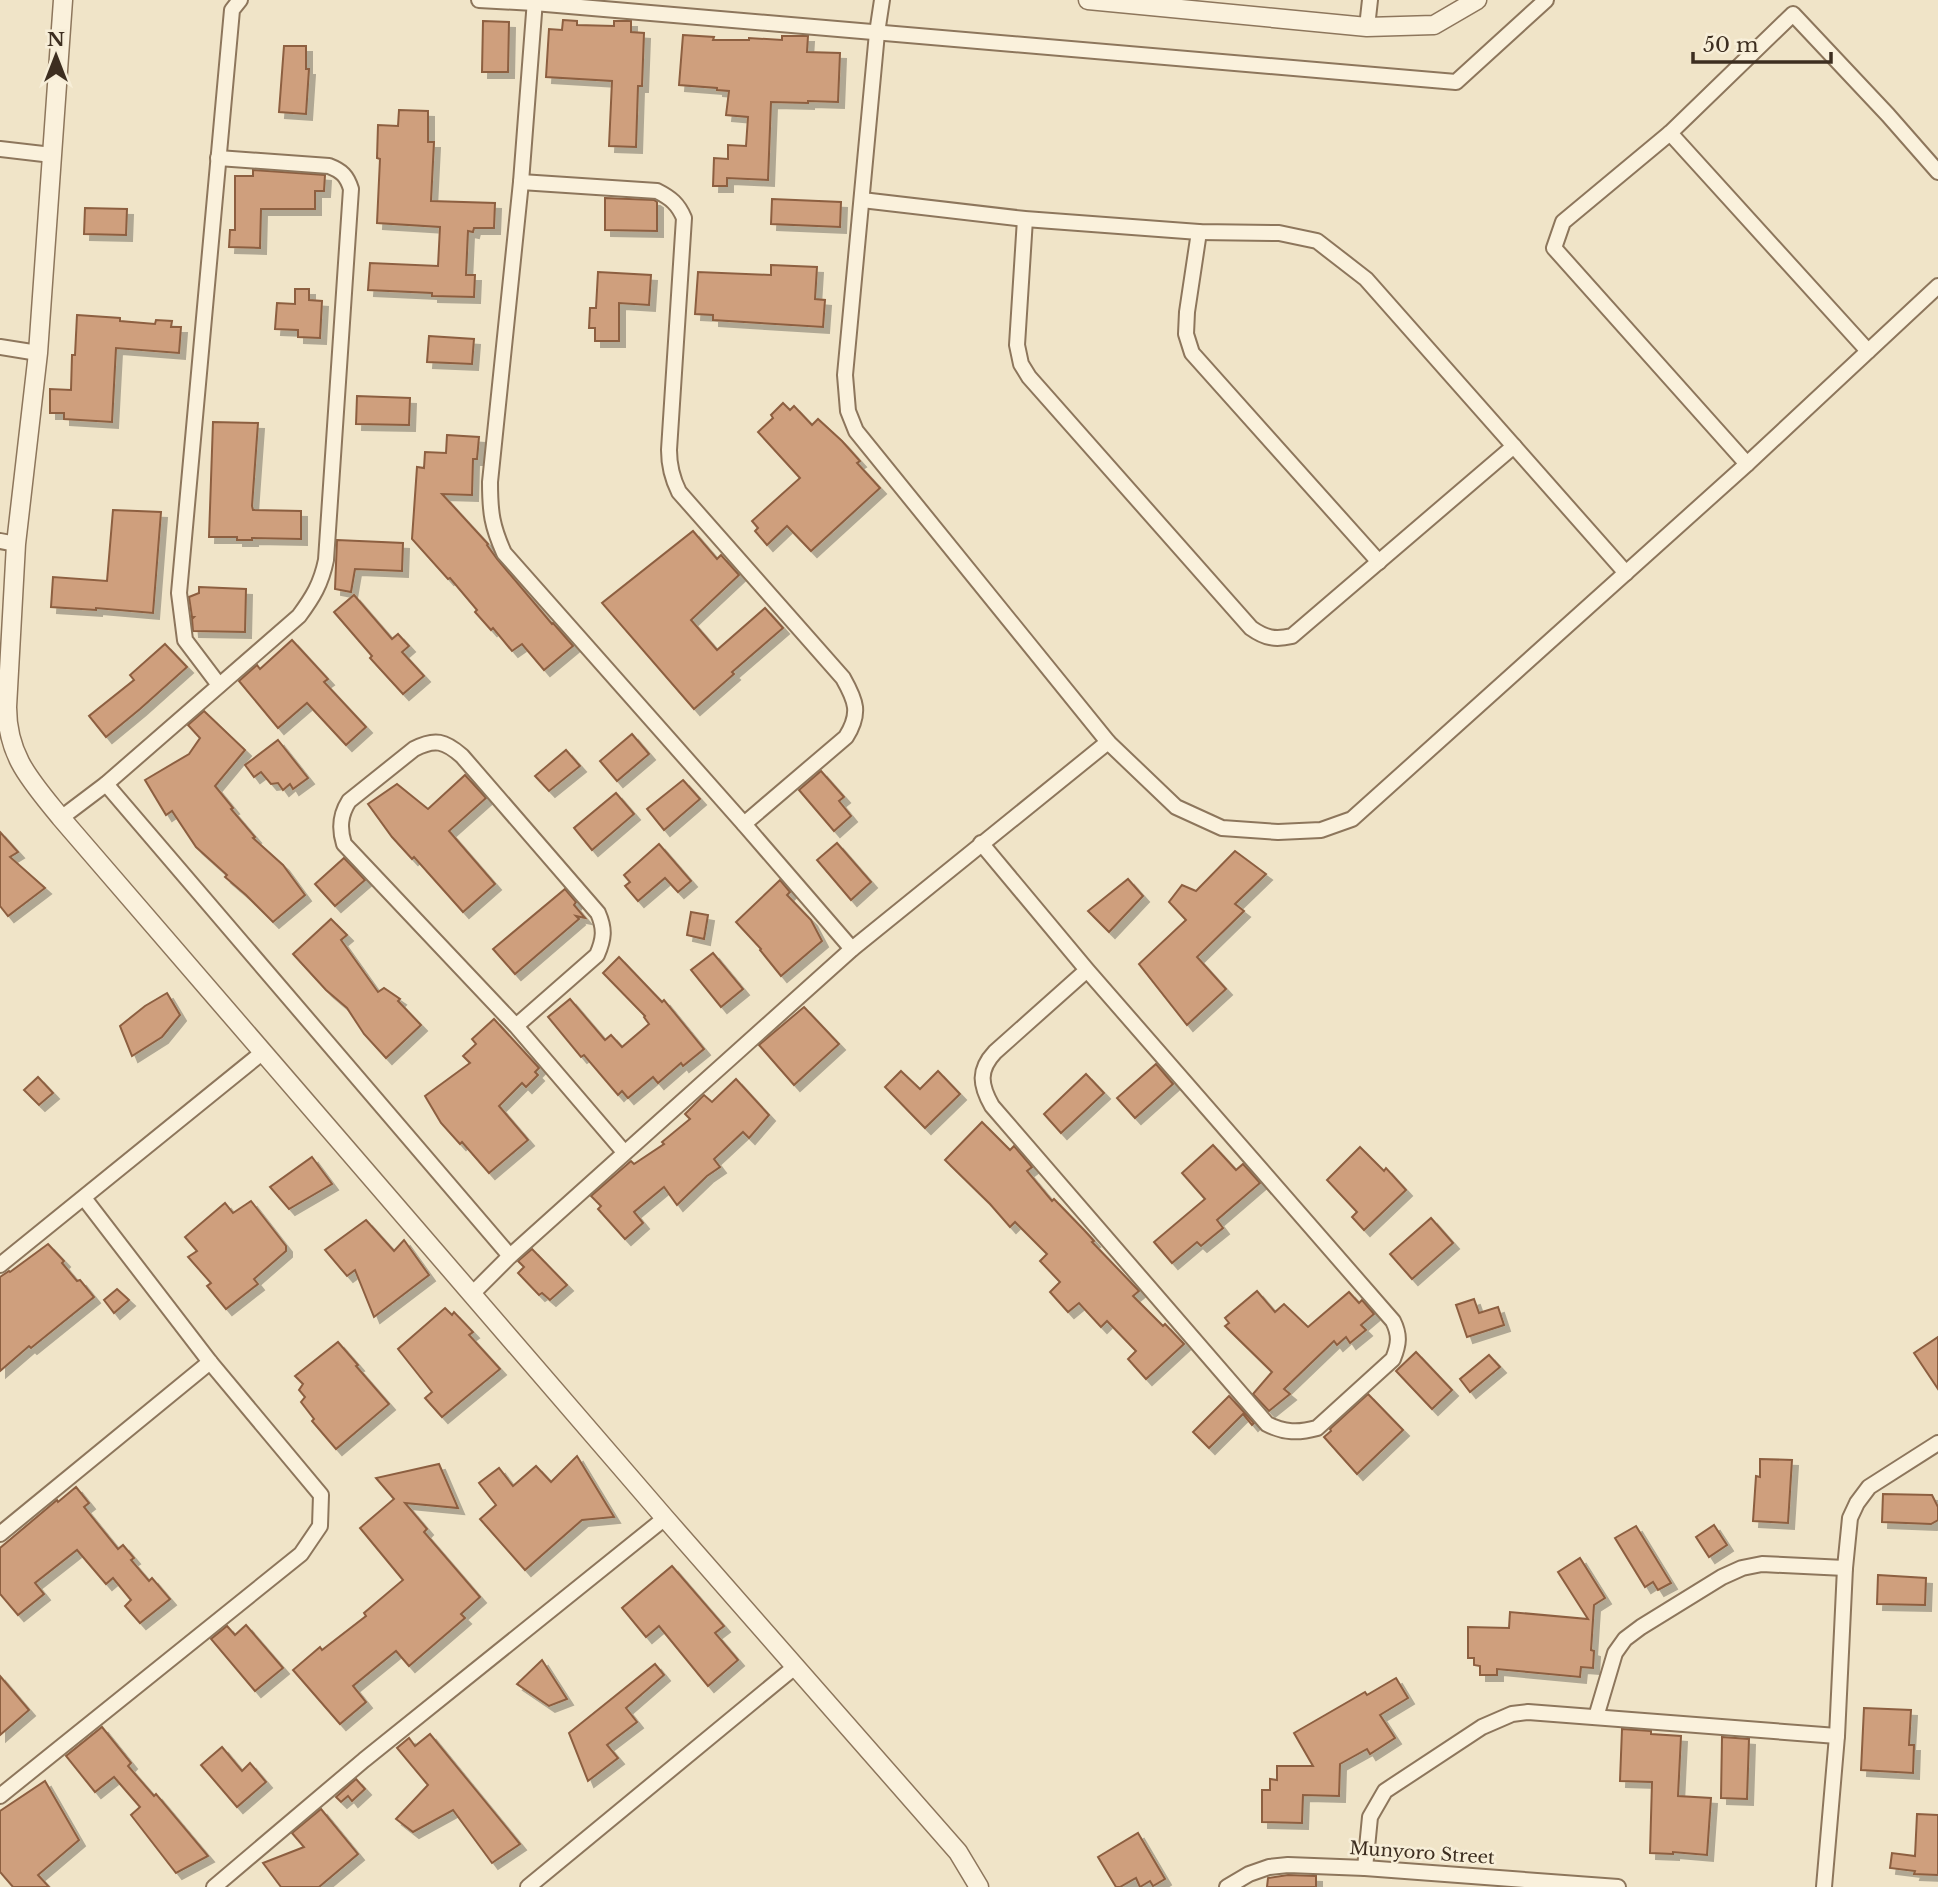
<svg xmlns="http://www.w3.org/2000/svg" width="1938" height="1887" font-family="'Libre Baskerville',serif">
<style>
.building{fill:#cf9f7d;stroke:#8d5f41;stroke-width:2;filter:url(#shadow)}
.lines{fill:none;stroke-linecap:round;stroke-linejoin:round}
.minor-casing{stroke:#8d765c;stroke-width:18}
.tertiary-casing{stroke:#8d765c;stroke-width:21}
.minor{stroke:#faf1dc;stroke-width:14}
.tertiary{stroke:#faf1dc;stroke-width:18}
.labels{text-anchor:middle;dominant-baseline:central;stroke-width:5;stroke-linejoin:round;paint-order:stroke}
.street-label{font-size:18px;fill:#3d2e20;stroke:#f7eed8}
</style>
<defs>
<filter id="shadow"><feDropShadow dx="6" dy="6" stdDeviation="0" flood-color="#0004"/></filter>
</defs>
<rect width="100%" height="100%" fill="#f0e4c8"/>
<g class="building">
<polygon points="563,20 577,21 577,25 614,26 614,21 631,21 631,32 644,33 642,86 638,86 636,147 609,146 612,81 546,77 549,29 562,30"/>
<polygon points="483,21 509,22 508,72 482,72"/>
<polygon points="683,35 714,37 713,40 749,40 749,38 782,40 782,36 808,36 807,52 840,53 838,102 808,101 808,103 771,102 768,180 727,178 727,186 713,186 714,158 728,159 728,145 746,146 748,117 726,115 729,91 717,90 717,88 679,85"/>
<polygon points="284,46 306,46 306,69 309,69 306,114 279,112"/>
<polygon points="399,110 428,111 428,142 434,142 431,201 495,203 494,228 474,228 473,232 468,231 466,275 475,275 474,297 432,296 432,293 368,290 370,263 438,266 440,227 377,223 380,159 377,158 378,125 398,126"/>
<polygon points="253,170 325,175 324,191 315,191 315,209 261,209 260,248 229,247 230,230 235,230 235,176 253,176"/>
<polygon points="605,198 654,200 657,202 657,231 605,230"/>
<polygon points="772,199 841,202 840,227 771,224"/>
<polygon points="85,208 127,209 126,235 84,234"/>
<polygon points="771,265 817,267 815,299 825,300 823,327 713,320 713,315 695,314 698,272 771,275"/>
<polygon points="598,272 651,275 649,305 619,303 619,341 595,341 595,328 589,328 590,308 596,308"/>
<polygon points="295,289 309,289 309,300 322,301 320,338 298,337 298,330 275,329 277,303 295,304"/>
<polygon points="77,315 120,318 120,321 155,324 156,320 172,321 171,327 181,327 179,353 116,348 112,422 64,419 64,413 50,413 50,389 71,390 72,355 75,355"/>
<polygon points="429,336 474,339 472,364 427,362"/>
<polygon points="357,396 410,398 409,425 356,424"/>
<polygon points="783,403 790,410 794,406 812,425 818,419 842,441 860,461 857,463 880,488 811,551 787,526 767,545 755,531 758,528 752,521 800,478 758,432 773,418 771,415"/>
<polygon points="213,422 258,423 252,506 253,510 301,511 301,539 252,538 252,540 237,540 237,537 209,537"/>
<polygon points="447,435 479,437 477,459 473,459 472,495 442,494 488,544 487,545 497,559 552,624 553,623 573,646 544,670 522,644 512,651 493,628 491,630 475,612 477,610 450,578 448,579 412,539 417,467 424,468 425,452 446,453"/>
<polygon points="113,510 161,512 153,613 96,608 96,610 51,607 53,577 107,581"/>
<polygon points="693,531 717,559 721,555 739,575 691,620 717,650 765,608 783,628 732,672 734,674 694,709 602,603"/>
<polygon points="337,540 403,543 402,571 355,569 351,592 335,589"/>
<polygon points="199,587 246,589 245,632 193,631 192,619 194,617 192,617 189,597 199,593"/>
<polygon points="354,595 392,639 398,634 409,646 402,652 424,676 403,694 370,658 372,656 334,612"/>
<polygon points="292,640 328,679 324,682 366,727 346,745 307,703 278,728 239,681 257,665 260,669"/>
<polygon points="165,644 187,667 140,709 106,737 89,716 134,680 130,675"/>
<polygon points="204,711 245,750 215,786 233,808 231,809 255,837 253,838 283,865 305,895 273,922 246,895 225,877 227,875 196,847 172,811 166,815 145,780 189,754 200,738 188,725"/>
<polygon points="632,734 649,754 617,781 600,761"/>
<polygon points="278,740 308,778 293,789 290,784 283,790 278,783 271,784 261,772 254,777 245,765"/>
<polygon points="566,750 580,766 549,791 535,776"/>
<polygon points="821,771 844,797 839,801 851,816 834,831 799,790"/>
<polygon points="465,775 486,798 449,831 495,884 463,912 414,857 412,859 392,837 368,804 397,784 428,809"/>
<polygon points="683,780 700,799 664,830 647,809"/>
<polygon points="616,793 634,814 592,850 574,828"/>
<polygon points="0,832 18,852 10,857 45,888 8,916 0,906"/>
<polygon points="837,843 871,882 851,900 817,860"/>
<polygon points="659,844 691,881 678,892 665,878 638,901 625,886 630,882 624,875"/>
<polygon points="1235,851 1266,874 1235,904 1244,911 1197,957 1226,989 1187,1025 1139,964 1186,920 1169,902 1182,885 1196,891"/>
<polygon points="344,858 365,880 335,906 315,884"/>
<polygon points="1128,879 1143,896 1109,932 1088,911"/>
<polygon points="780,880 790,892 787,895 811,920 822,941 781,976 760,950 761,949 736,922"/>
<polygon points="565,889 576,902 574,905 585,918 576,916 579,919 515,974 493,949"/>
<polygon points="691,912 708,915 704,939 687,935"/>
<polygon points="331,919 347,935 341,940 378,992 384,988 400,999 398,1001 421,1025 386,1058 364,1034 347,1008 326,990 293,954"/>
<polygon points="713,953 743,989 721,1007 691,970"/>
<polygon points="619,957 662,1002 664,1000 704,1049 683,1066 681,1063 658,1083 653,1077 628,1098 622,1091 618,1095 584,1055 581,1057 548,1017 570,999 605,1040 611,1035 622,1047 649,1024 644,1017 645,1016 603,973"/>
<polygon points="167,993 180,1015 162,1037 132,1056 120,1026 145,1006"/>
<polygon points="804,1007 839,1044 794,1085 759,1045"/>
<polygon points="494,1019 539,1068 535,1072 538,1075 526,1087 522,1083 499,1106 528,1140 489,1173 462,1142 460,1144 441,1123 425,1096 470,1063 463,1056 476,1044 472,1039"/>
<polygon points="1156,1064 1173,1084 1135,1118 1117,1098"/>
<polygon points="901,1071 920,1089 938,1071 960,1094 925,1128 885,1087"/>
<polygon points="1086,1074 1104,1093 1061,1133 1044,1114"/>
<polygon points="38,1077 53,1093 39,1105 24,1090"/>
<polygon points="736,1079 769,1115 749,1138 743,1132 714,1159 720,1167 707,1176 677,1205 664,1187 634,1212 643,1223 625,1239 598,1209 601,1206 591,1196 631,1161 634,1164 664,1144 662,1142 690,1119 685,1114 704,1095 712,1102"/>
<polygon points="982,1122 1010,1150 1014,1146 1032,1167 1027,1171 1052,1201 1054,1199 1084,1230 1094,1241 1092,1242 1139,1291 1133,1296 1163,1326 1165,1324 1184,1344 1146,1379 1128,1359 1136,1351 1107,1321 1101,1327 1079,1303 1068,1312 1050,1292 1060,1282 1040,1261 1047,1254 1015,1222 1010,1227 990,1204 945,1160"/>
<polygon points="1213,1145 1236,1170 1243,1164 1260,1183 1217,1220 1223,1228 1201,1246 1197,1242 1172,1263 1154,1242 1205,1199 1182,1173"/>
<polygon points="1360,1147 1384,1171 1386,1168 1406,1190 1364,1230 1352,1217 1357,1212 1327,1180"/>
<polygon points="312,1157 332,1184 289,1209 270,1187"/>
<polygon points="251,1201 286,1246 286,1251 254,1279 258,1284 226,1309 207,1286 211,1283 188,1257 197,1251 185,1237 225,1203 233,1213"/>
<polygon points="1431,1218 1453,1243 1412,1279 1390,1254"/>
<polygon points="366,1220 394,1251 404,1240 429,1275 374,1317 355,1270 347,1276 325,1250"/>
<polygon points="48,1244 64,1261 62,1263 77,1281 80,1280 94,1297 31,1348 29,1346 0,1371 0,1277 9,1271 10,1272"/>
<polygon points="532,1249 567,1285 550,1300 542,1293 539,1295 518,1273 524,1267 518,1261"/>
<polygon points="117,1289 129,1300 114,1313 104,1300"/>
<polygon points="1257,1291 1275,1312 1284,1304 1308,1327 1349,1292 1359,1303 1362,1300 1374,1314 1361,1325 1366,1330 1350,1343 1346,1337 1337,1345 1334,1341 1284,1389 1290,1394 1269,1411 1253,1394 1272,1372 1225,1326 1229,1323 1225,1318"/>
<polygon points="1474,1299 1479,1313 1498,1307 1504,1325 1467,1337 1456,1305"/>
<polygon points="445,1308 452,1315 454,1312 473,1332 469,1335 500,1369 442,1417 425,1398 432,1392 398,1349"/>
<polygon points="1938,1337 1938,1389 1914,1353"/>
<polygon points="338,1342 358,1365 356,1366 389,1404 336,1449 312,1421 314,1419 301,1402 305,1397 299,1390 303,1384 295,1376"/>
<polygon points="1416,1352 1452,1390 1432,1409 1396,1371"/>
<polygon points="1489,1355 1500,1367 1470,1392 1460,1379"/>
<polygon points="1368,1394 1403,1430 1357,1474 1324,1437 1331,1431 1330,1429"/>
<polygon points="1229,1396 1254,1423 1252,1425 1243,1414 1209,1448 1193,1432"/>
<polygon points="577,1456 614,1517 582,1520 525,1570 480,1519 496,1505 479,1483 499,1468 513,1486 536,1466 551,1482"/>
<polygon points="1760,1459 1792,1460 1788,1523 1753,1521 1756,1476 1760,1477"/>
<polygon points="439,1464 458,1508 405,1503 427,1529 424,1532 480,1597 461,1614 465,1618 409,1666 396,1651 353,1686 366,1702 340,1724 293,1670 320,1647 322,1650 366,1616 364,1613 403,1580 360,1528 394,1499 376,1478"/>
<polygon points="76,1487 89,1503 84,1507 118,1549 123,1545 134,1558 131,1560 149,1581 152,1578 170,1599 140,1623 125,1606 131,1600 113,1578 106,1584 77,1550 35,1583 44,1594 18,1615 0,1594 0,1548 57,1500 58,1502"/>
<polygon points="1883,1494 1932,1495 1938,1507 1938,1520 1931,1524 1882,1522"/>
<polygon points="1714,1525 1727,1545 1709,1557 1696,1537"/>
<polygon points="1636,1526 1671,1583 1658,1590 1653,1582 1645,1587 1615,1538"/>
<polygon points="1580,1558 1605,1598 1594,1605 1591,1650 1594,1651 1593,1668 1581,1667 1580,1677 1497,1669 1497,1675 1480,1675 1480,1666 1474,1665 1474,1658 1468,1658 1468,1627 1509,1628 1510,1612 1588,1619 1558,1572"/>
<polygon points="672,1566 724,1626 715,1633 738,1660 708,1686 659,1626 646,1637 622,1608"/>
<polygon points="1878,1575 1926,1578 1925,1605 1877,1604"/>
<polygon points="246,1625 283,1668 255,1691 211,1639 227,1626 235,1635"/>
<polygon points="542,1660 567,1699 549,1706 517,1684"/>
<polygon points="655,1664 664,1675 626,1708 637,1722 607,1745 618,1758 588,1781 569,1733"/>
<polygon points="0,1676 29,1710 0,1735"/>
<polygon points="1396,1678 1408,1698 1380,1715 1395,1738 1370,1754 1367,1749 1340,1764 1339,1796 1303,1795 1302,1823 1262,1822 1262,1790 1270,1790 1270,1779 1277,1780 1277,1766 1313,1766 1294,1733 1365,1692 1367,1695"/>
<polygon points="1864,1708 1911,1710 1909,1745 1914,1745 1913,1773 1861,1770"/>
<polygon points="102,1727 131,1763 128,1766 154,1796 156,1794 208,1856 176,1873 131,1815 140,1807 114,1777 95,1792 66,1756"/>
<polygon points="1622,1729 1651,1731 1651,1734 1681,1736 1678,1796 1711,1798 1707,1855 1673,1852 1673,1854 1650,1853 1652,1782 1620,1781"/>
<polygon points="430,1734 520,1844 492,1863 453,1810 413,1832 396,1819 428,1785 397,1748 409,1738 415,1746"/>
<polygon points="1722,1737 1749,1739 1747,1799 1721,1798"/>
<polygon points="222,1747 242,1771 250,1763 266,1782 237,1807 201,1765"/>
<polygon points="356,1779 365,1789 352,1801 348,1796 341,1802 336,1797"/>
<polygon points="45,1781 79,1840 38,1875 49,1887 13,1887 0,1872 0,1811"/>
<polygon points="321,1809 358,1854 319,1887 281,1887 263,1863 304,1847 292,1833"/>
<polygon points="1917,1814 1938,1815 1938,1875 1914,1874 1915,1871 1890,1868 1892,1853 1915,1856"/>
<polygon points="1138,1833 1165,1879 1153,1886 1150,1881 1140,1887 1136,1878 1120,1887 1116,1887 1098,1857"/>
<polygon points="1288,1875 1316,1876 1316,1887 1267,1887 1268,1878"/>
</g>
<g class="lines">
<defs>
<g id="minor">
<polyline points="479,0 534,3 1456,82 1546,0"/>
<path d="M535,0L521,182L490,482C490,513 492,526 504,553L744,824L852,949"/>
<polyline points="882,0 877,33 845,375 848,411 856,431 1108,742"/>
<polyline points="1367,27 1370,0"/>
<polyline points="1670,133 1868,351"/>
<polyline points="0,149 52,155"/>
<path d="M521,182L657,191C671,198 678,204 684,218L669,450C669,466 672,478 679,492L843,678C856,701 861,713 846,737L744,824"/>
<polyline points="862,200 1025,219 1199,232 1279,233 1317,241 1366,279 1626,573"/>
<path d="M1025,219L1017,345L1021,364L1029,377L1251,628C1265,638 1275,640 1292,636L1514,446"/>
<polyline points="1199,232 1187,312 1186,334 1192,353 1379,562"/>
<polyline points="0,347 38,353"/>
<polyline points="1747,464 1554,248 1563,222 1670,133 1793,14 1888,115 1938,172"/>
<polyline points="0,541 16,544"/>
<polyline points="219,685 185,640 179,593 232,10 240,0"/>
<polyline points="106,784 510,1256"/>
<path d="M61,818L106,784L299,616C313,597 321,584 326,560L351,189C347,176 342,171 329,166L218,158"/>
<path d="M981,843L1087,970L1393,1321C1400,1335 1399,1344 1393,1359L1317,1428C1299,1433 1284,1433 1267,1424L992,1106C980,1085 978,1070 995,1052L1087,970"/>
<path d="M516,1026L597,955C604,939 605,929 598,913L462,756C445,741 435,738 414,749L349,801C340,815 339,828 344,844L516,1026L624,1152"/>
<polyline points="0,1265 263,1052"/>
<polyline points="473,1293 510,1256 852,949 1108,742 1176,807 1222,828 1278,832 1321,830 1352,819 1747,464 1938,286"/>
<polyline points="0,1534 210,1362"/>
<polyline points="1596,1717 1615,1653 1625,1639 1641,1627 1722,1577 1742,1568 1762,1564 1845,1568"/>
<polyline points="0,1796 301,1554 320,1526 321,1495 210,1362 84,1198"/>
<polyline points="1365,1868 1370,1817 1385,1791 1482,1727 1512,1714 1528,1712 1837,1736"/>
<polyline points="214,1887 364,1760 665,1518"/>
<polyline points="528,1887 796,1666"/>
<polyline points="1227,1887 1249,1874 1269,1867 1288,1865 1365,1868 1618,1887"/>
<polyline points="1824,1887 1837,1736 1845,1568 1850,1518 1857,1503 1869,1487 1938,1443"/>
</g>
<g id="tertiary">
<path d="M63,0L38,353L16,544L7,707C7,757 32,782 61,818L665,1518L958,1852L979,1887"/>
<polyline points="1088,0 1367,27 1434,25 1477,0"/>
</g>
</defs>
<use href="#minor" class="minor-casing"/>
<use href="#tertiary" class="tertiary-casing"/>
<use href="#minor" class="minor"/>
<use href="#tertiary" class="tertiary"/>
</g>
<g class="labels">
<g class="street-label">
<text transform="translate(1422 1853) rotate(4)">Munyoro Street</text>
</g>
</g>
<g transform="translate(56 56)" stroke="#f7eed8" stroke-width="5" paint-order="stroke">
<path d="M0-5L12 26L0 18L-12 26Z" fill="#3d2e20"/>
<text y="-10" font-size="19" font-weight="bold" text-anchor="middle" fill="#3d2e20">N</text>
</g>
<path d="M1693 52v10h138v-10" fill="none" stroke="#3d2e20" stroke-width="3.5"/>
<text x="1703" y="52" font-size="21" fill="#3d2e20" stroke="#f7eed8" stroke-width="5" paint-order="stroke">50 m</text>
</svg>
